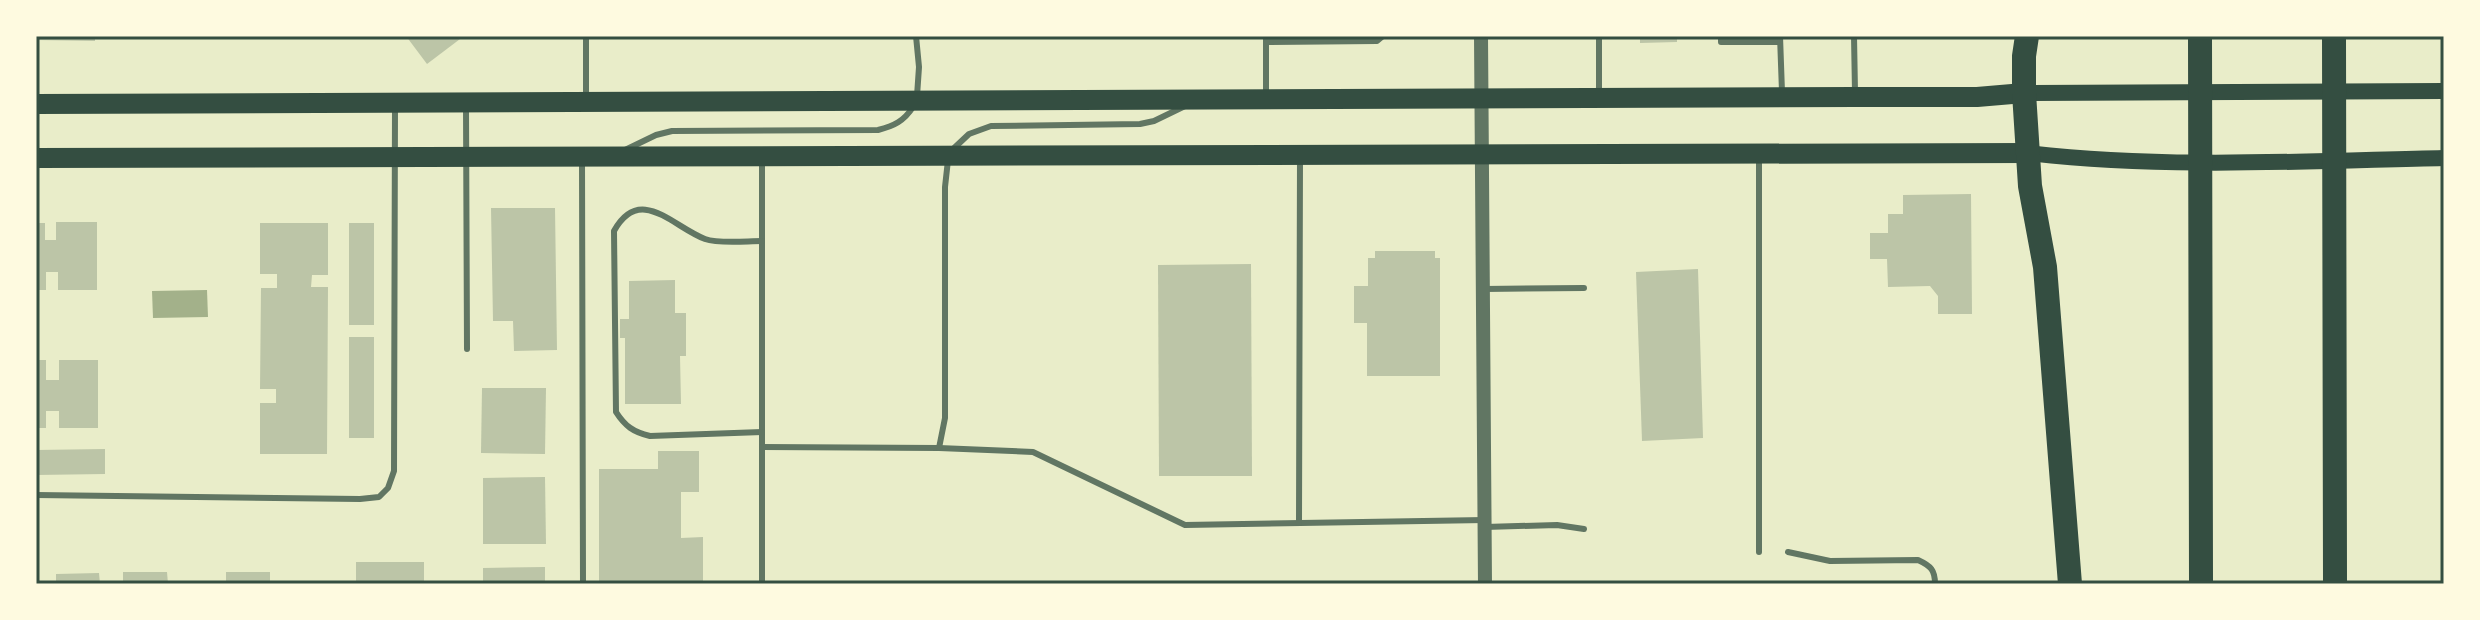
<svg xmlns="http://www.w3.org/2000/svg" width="2480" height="620" font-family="Lora,serif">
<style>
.water{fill:#a3b18a}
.building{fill:#bcc5a7}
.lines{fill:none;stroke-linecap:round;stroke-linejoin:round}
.service{stroke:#617663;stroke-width:6}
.tertiary{stroke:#617663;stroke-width:14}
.secondary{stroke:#344e41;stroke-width:16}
.primary{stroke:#344e41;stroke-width:20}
.motorway{stroke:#344e41;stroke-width:24}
.neatline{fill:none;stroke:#344e41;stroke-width:3}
</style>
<rect width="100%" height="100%" fill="#e9edc9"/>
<polygon class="water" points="207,290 208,317 153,318 152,291"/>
<g class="building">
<polygon points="36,36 95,36 95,41 36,40"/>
<polygon points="406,36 464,36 427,64"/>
<polygon points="1640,36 1677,36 1677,42 1640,43"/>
<polygon points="1971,194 1972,314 1938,314 1938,296 1930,286 1888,287 1887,259 1870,259 1870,233 1888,233 1888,214 1903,214 1903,195"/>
<polygon points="491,208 555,208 557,350 514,351 513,321 493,321"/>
<polygon points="56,222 97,222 97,290 58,290 58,272 46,272 46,290 36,290 36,223 45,223 45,240 56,240"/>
<polygon points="260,223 328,223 328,275 312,275 311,287 328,287 327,454 260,454 260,403 276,403 276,389 260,389 261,288 277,288 277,274 260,274"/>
<rect x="349" y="223" width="25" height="102"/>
<polygon points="1375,251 1435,251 1435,258 1440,258 1440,376 1367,376 1367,323 1354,323 1354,286 1368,286 1368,258 1375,258"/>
<polygon points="1251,264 1252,476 1159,476 1158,265"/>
<polygon points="1698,269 1703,438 1642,441 1636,272"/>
<polygon points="675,280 675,313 686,313 686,356 680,356 681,404 625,404 625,338 620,338 620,319 629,319 629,281"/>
<rect x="349" y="337" width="25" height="101"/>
<polygon points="36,360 46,360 46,380 59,380 59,360 98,360 98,428 59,428 59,411 46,411 46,428 36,428"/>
<polygon points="482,388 546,388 545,454 481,453"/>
<polygon points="105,449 105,474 36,475 36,450"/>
<polygon points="658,451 699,451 699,492 681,492 681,538 703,537 703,584 599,584 599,469 658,469"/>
<polygon points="545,477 546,544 483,544 483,478"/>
<rect x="356" y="562" width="68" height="22"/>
<polygon points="545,567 545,584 483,584 483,568"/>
<polygon points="123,572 167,572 168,584 123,584"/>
<rect x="226" y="572" width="44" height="12"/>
<polygon points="99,573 100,584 56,584 56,574"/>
</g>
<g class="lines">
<g class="service">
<polyline points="586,36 586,96"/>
<polyline points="916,36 919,67 917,96"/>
<polyline points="1599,36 1599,92"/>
<polyline points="1721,36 1721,42 1780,42"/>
<polyline points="1780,36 1782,92"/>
<polyline points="1854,36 1855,92"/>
<polyline points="1266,42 1377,41 1383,36"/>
<polyline points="1266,96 1266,36"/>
<polyline points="466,106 467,349"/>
<path d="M625,150L656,135L672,131L878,130C894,126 904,121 913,107"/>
<polyline points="952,150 969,134 991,126 1140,124 1154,121 1185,106"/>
<polyline points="762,158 762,584"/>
<polyline points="582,160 583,584"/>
<path d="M762,241C746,241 719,244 705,239C673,227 640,184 614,231L616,412C625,426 633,432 650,436L762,432"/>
<polyline points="1484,289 1584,288"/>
<polyline points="762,447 939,448 1033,452 1185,525 1485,520"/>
<polyline points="939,448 945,418 945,187 948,160"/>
<polyline points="36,495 360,499 379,497 388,488 394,471 395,106"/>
<polyline points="1299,523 1300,158"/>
<polyline points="1485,527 1557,525 1584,529"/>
<polyline points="1759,552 1759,155"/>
<path d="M1788,552L1830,561L1918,560C1931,566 1935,570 1935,584"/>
</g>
<polyline class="tertiary" points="1481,36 1485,584"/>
<g class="secondary">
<polyline points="2024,93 2444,91"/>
<path d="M2028,153C2164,169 2307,161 2444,158"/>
</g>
<g class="primary">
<polyline points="36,104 1855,97 1977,97 2024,93"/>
<polyline points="36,158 2028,153"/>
</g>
<g class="motorway">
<polyline points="2027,36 2024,56 2024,93 2030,186 2045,267 2070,584"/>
<polyline points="2200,36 2201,584"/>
<polyline points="2334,36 2335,584"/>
</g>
</g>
<rect width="2480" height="620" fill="none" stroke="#fefae0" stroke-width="76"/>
<rect x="38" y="38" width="2404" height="544" class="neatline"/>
</svg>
